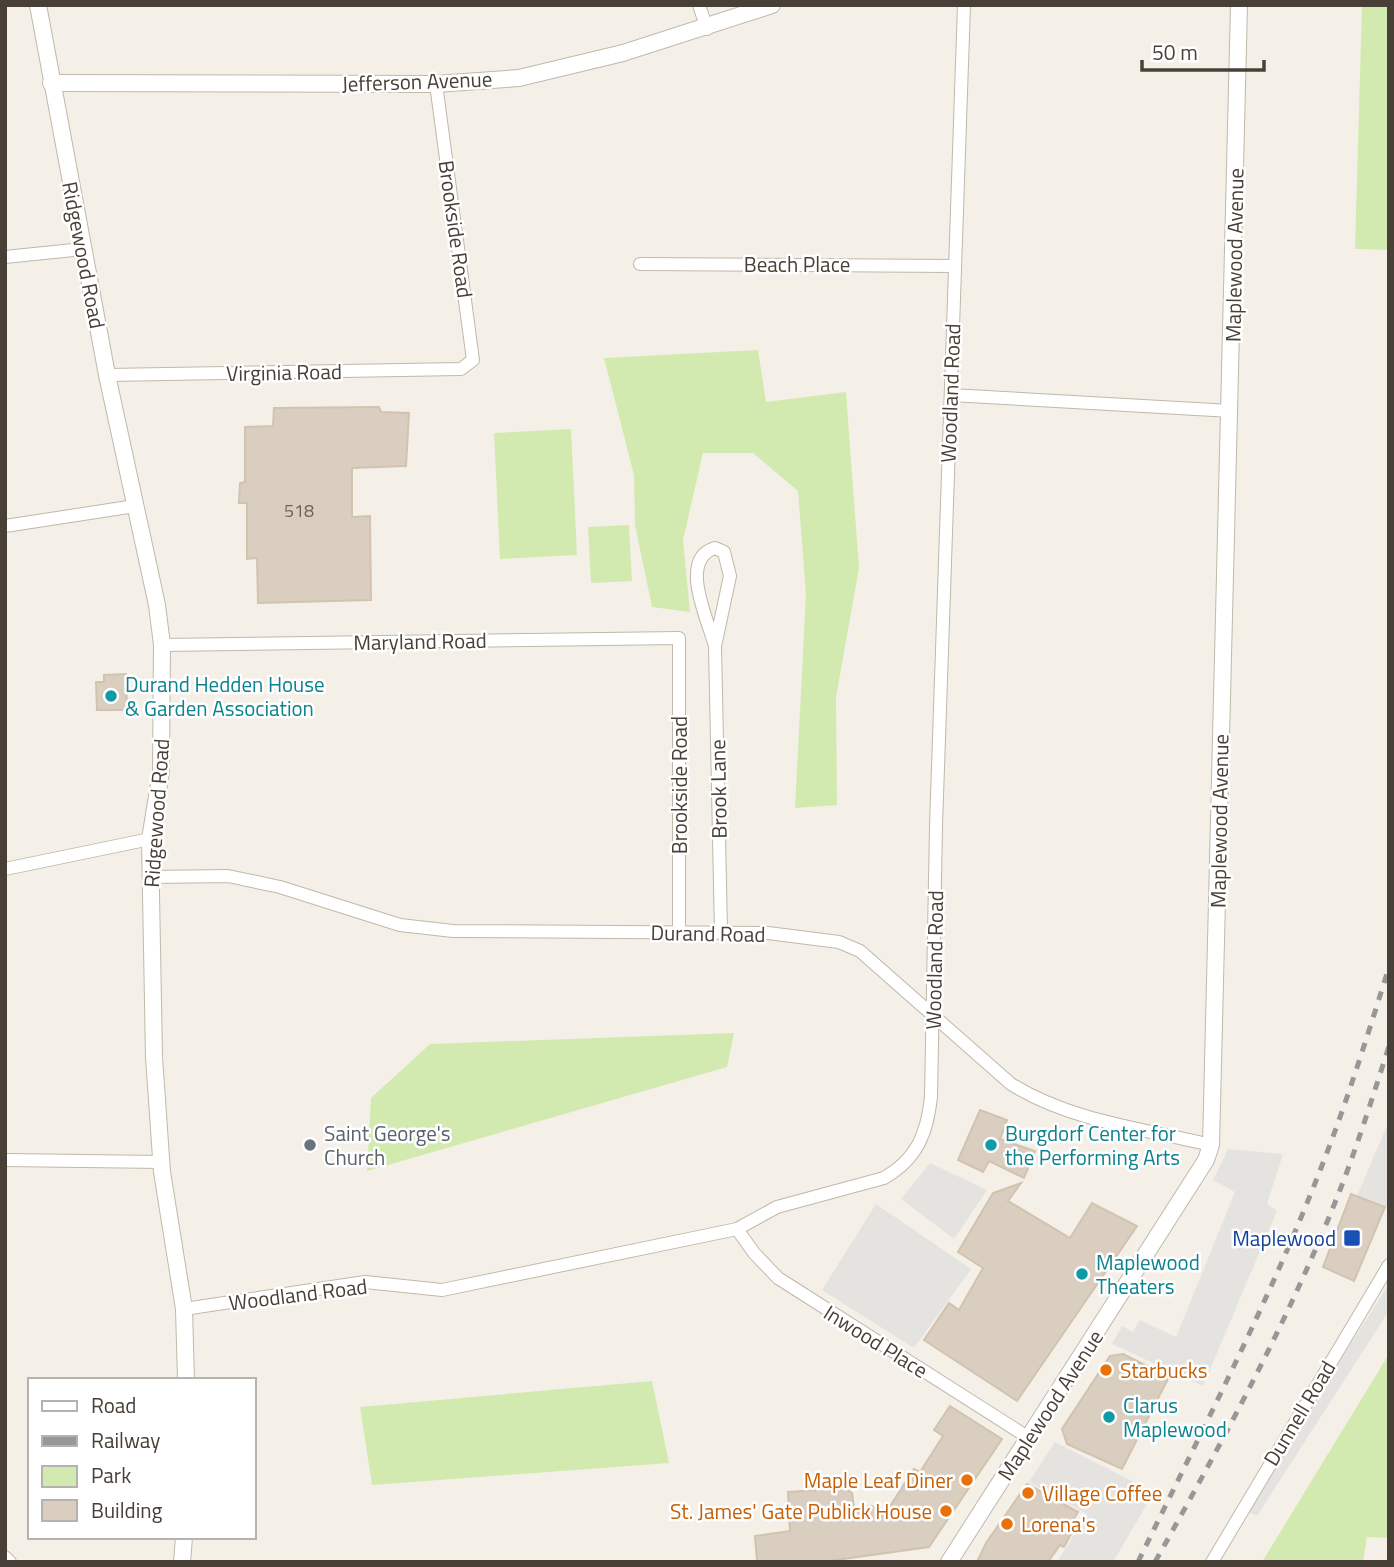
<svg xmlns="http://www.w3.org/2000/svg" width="1394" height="1567" font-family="'Titillium Web',sans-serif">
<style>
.green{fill:#d2eaaf}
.parking{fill:#e5e3e0}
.building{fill:#dacec0;stroke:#d2c3af;stroke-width:2}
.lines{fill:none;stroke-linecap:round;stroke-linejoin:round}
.minor-casing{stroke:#c0b8aa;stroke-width:14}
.tertiary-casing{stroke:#c0b8aa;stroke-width:18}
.minor{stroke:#fff;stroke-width:12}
.tertiary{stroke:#fff;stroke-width:16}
.rail{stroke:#979797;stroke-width:5;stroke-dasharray:9 9;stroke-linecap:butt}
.culture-dot{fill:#0f9aa8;stroke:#fff;stroke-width:2.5}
.worship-dot{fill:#6b7280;stroke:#fff;stroke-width:2.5}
.transit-dot{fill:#1a4fb4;stroke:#fff;stroke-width:2.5}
.food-dot{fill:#e8710a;stroke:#fff;stroke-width:2.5}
.labels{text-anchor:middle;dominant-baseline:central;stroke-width:5;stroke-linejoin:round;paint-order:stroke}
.number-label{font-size:18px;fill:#6c6458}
.street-label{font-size:21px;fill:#484036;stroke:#fff}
.culture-label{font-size:21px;fill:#0d838f;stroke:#fff;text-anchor:start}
.worship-label{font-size:21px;fill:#5b616d;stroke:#fff;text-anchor:start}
.transit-label{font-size:21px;fill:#164399;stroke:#fff;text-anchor:end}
.food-label{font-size:21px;fill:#c56008;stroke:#fff;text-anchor:start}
</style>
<rect width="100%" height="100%" fill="#f4f0e8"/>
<g class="green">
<polygon points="1362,5 1389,5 1389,250 1355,249"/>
<polygon points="758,350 766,402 846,392 859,568 836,697 837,805 795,808 806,594 798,491 753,453 703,453 683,540 690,612 652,607 635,525 634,475 604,358"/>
<polygon points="571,429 577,555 500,559 494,433"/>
<polygon points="629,525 632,581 591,583 588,527"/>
<polygon points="734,1033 727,1067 367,1171 371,1098 430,1044"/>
<polygon points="1389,1354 1389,1538 1367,1537 1363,1562 1262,1562"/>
<polygon points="652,1381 669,1463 372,1485 360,1407"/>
</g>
<g class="parking">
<polygon points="1389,1121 1389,1208 1357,1196"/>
<polygon points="1228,1149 1283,1154 1267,1204 1277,1211 1203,1386 1112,1344 1122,1326 1133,1332 1140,1320 1176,1337 1235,1192 1213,1180"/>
<polygon points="930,1163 987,1190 954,1239 901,1199"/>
<polygon points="876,1204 971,1269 914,1348 822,1290"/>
<polygon points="1389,1284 1389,1311 1257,1516 1244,1510"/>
<polygon points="1055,1442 1154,1492 1113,1562 1057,1562 1087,1514 1029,1482"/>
</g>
<g class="building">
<polygon points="379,407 381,412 409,413 406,466 352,468 352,517 370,516 371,600 258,603 257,558 247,559 247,503 239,503 240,483 245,482 245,427 273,426 274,408"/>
<polygon points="126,674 127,710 97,710 96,682 104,682 104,675"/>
<polygon points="980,1110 1007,1120 1000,1139 1035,1151 1024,1178 989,1161 983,1172 958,1160"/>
<polygon points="1021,1183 1008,1201 1070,1238 1092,1203 1137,1226 1017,1401 924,1340 949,1303 959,1310 983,1268 958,1252 993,1193"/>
<polygon points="1351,1194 1385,1207 1354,1281 1323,1267"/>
<polygon points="1123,1354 1169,1377 1122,1469 1067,1444 1062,1429 1110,1356"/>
<polygon points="950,1406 1002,1439 929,1547 822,1562 757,1562 755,1536 790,1531 788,1492 820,1490 818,1478 829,1477 852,1493 854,1508 872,1506 883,1517 914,1469 920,1472 943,1436 934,1430"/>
<polygon points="1027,1484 1078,1512 1067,1531 1071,1534 1064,1547 1060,1545 1048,1562 977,1562 986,1543"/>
</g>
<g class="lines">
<defs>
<g id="minor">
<polyline points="699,5 707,29"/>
<polyline points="5,257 83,249"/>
<polyline points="640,264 954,266"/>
<polyline points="107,375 461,369 473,360 436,84"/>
<polyline points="951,395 1231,411"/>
<polyline points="5,526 135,506"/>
<polyline points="162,645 679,638 679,932"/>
<path d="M715,646C708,620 678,559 715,548L724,552L730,576L715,646L721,932"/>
<polyline points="5,869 150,839"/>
<path d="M150,877L228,876L280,887L400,925L453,931L768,933L839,942L860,951L1011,1084C1070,1121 1144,1129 1211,1145"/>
<polyline points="5,1160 162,1162"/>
<polyline points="737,1229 754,1253 778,1278 1029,1438"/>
<path d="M184,1309L365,1282L442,1290L737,1229L777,1207L884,1178C917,1159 927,1134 931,1097L936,826L964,5"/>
<polyline points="5,1557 10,1562"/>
<polyline points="1212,1562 1389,1265"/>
</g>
<g id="tertiary">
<polyline points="38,5 107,375 157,605 162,645 161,772 150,839 154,1057 162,1172 184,1309 186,1380"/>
<polyline points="51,83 436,84 519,78 623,53 772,5"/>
<polyline points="182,1562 184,1537"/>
<polyline points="949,1562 1206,1160 1211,1145 1239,5"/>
</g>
</defs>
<use href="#minor" class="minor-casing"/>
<use href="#tertiary" class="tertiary-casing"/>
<use href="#minor" class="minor"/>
<use href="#tertiary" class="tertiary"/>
<g class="rail">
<path d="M1138,1562C1201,1432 1269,1302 1321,1168C1347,1102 1368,1034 1389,967"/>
<path d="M1155,1562C1225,1437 1294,1311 1345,1177C1361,1134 1375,1090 1389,1046"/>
</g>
</g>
<g class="culture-dot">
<circle cx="111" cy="696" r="7"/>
<circle cx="991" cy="1145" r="7"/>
<circle cx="1082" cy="1274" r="7"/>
<circle cx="1109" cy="1417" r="7"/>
</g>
<circle class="worship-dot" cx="310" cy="1145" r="7"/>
<rect class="transit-dot" x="1343" y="1229" width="18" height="18" rx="3.5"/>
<g class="food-dot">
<circle cx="1106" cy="1370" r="7"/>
<circle cx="967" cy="1480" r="7"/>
<circle cx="1028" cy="1493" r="7"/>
<circle cx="946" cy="1511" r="7"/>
<circle cx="1007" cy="1524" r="7"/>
</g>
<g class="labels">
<g class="number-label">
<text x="299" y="510">518</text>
</g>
<g class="street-label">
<text transform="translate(417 81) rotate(-2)">Jefferson Avenue</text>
<text transform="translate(456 229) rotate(82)">Brookside Road</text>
<text transform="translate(84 255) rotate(79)">Ridgewood Road</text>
<text transform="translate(1234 255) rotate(-89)">Maplewood Avenue</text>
<text x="797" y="264">Beach Place</text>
<text transform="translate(284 372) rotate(-1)">Virginia Road</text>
<text transform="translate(950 393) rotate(-88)">Woodland Road</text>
<text transform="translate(420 641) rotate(-1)">Maryland Road</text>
<text transform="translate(679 785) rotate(-90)">Brookside Road</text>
<text transform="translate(718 789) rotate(-91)">Brook Lane</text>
<text transform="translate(156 813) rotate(-86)">Ridgewood Road</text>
<text transform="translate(1219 821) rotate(-89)">Maplewood Avenue</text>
<text transform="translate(708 933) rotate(1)">Durand Road</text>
<text transform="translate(934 960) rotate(-89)">Woodland Road</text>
<text transform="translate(298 1294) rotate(-7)">Woodland Road</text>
<text transform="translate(876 1341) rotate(32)">Inwood Place</text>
<text transform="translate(1050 1405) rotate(-57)">Maplewood Avenue</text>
<text transform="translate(1299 1413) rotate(-59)">Dunnell Road</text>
</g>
<g class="culture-label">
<text x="125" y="684">Durand Hedden House<tspan x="125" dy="24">&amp; Garden Association</tspan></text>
<text x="1005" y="1133">Burgdorf Center for<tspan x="1005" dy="24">the Performing Arts</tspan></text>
<text x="1096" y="1262">Maplewood<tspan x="1096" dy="24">Theaters</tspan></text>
<text x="1123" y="1405">Clarus<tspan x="1123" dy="24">Maplewood</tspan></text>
</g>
<g class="worship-label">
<text x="324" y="1133">Saint George's<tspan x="324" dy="24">Church</tspan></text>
</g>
<g class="transit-label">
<text x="1336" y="1238">Maplewood</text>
</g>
<g class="food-label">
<text x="1120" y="1370">Starbucks</text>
<text x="953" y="1480" text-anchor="end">Maple Leaf Diner</text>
<text x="1042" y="1493">Village Coffee</text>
<text x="932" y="1511" text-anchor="end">St. James' Gate Publick House</text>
<text x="1021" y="1524">Lorena's</text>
</g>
</g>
<rect width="1394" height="1567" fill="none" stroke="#484036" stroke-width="14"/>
<rect x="28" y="1378" width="228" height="161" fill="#ffffff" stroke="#b6b3af" stroke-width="2"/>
<rect x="42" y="1401" width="35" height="10" fill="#ffffff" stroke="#b6b3af" stroke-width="2"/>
<text x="91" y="1413" font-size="21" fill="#484036">Road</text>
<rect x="42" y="1436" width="35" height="10" fill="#979797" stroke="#b6b3af" stroke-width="2"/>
<text x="91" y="1448" font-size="21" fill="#484036">Railway</text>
<rect x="42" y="1466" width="35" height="21" fill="#d2eaaf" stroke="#b6b3af" stroke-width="2"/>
<text x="91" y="1483" font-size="21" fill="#484036">Park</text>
<rect x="42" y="1500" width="35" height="21" fill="#dacec0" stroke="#b6b3af" stroke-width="2"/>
<text x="91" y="1518" font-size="21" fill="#484036">Building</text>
<path d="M1142 60v10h122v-10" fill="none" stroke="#484036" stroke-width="3.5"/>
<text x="1152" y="60" font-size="21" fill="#484036" stroke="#ffffff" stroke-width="5" paint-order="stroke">50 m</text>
</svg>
